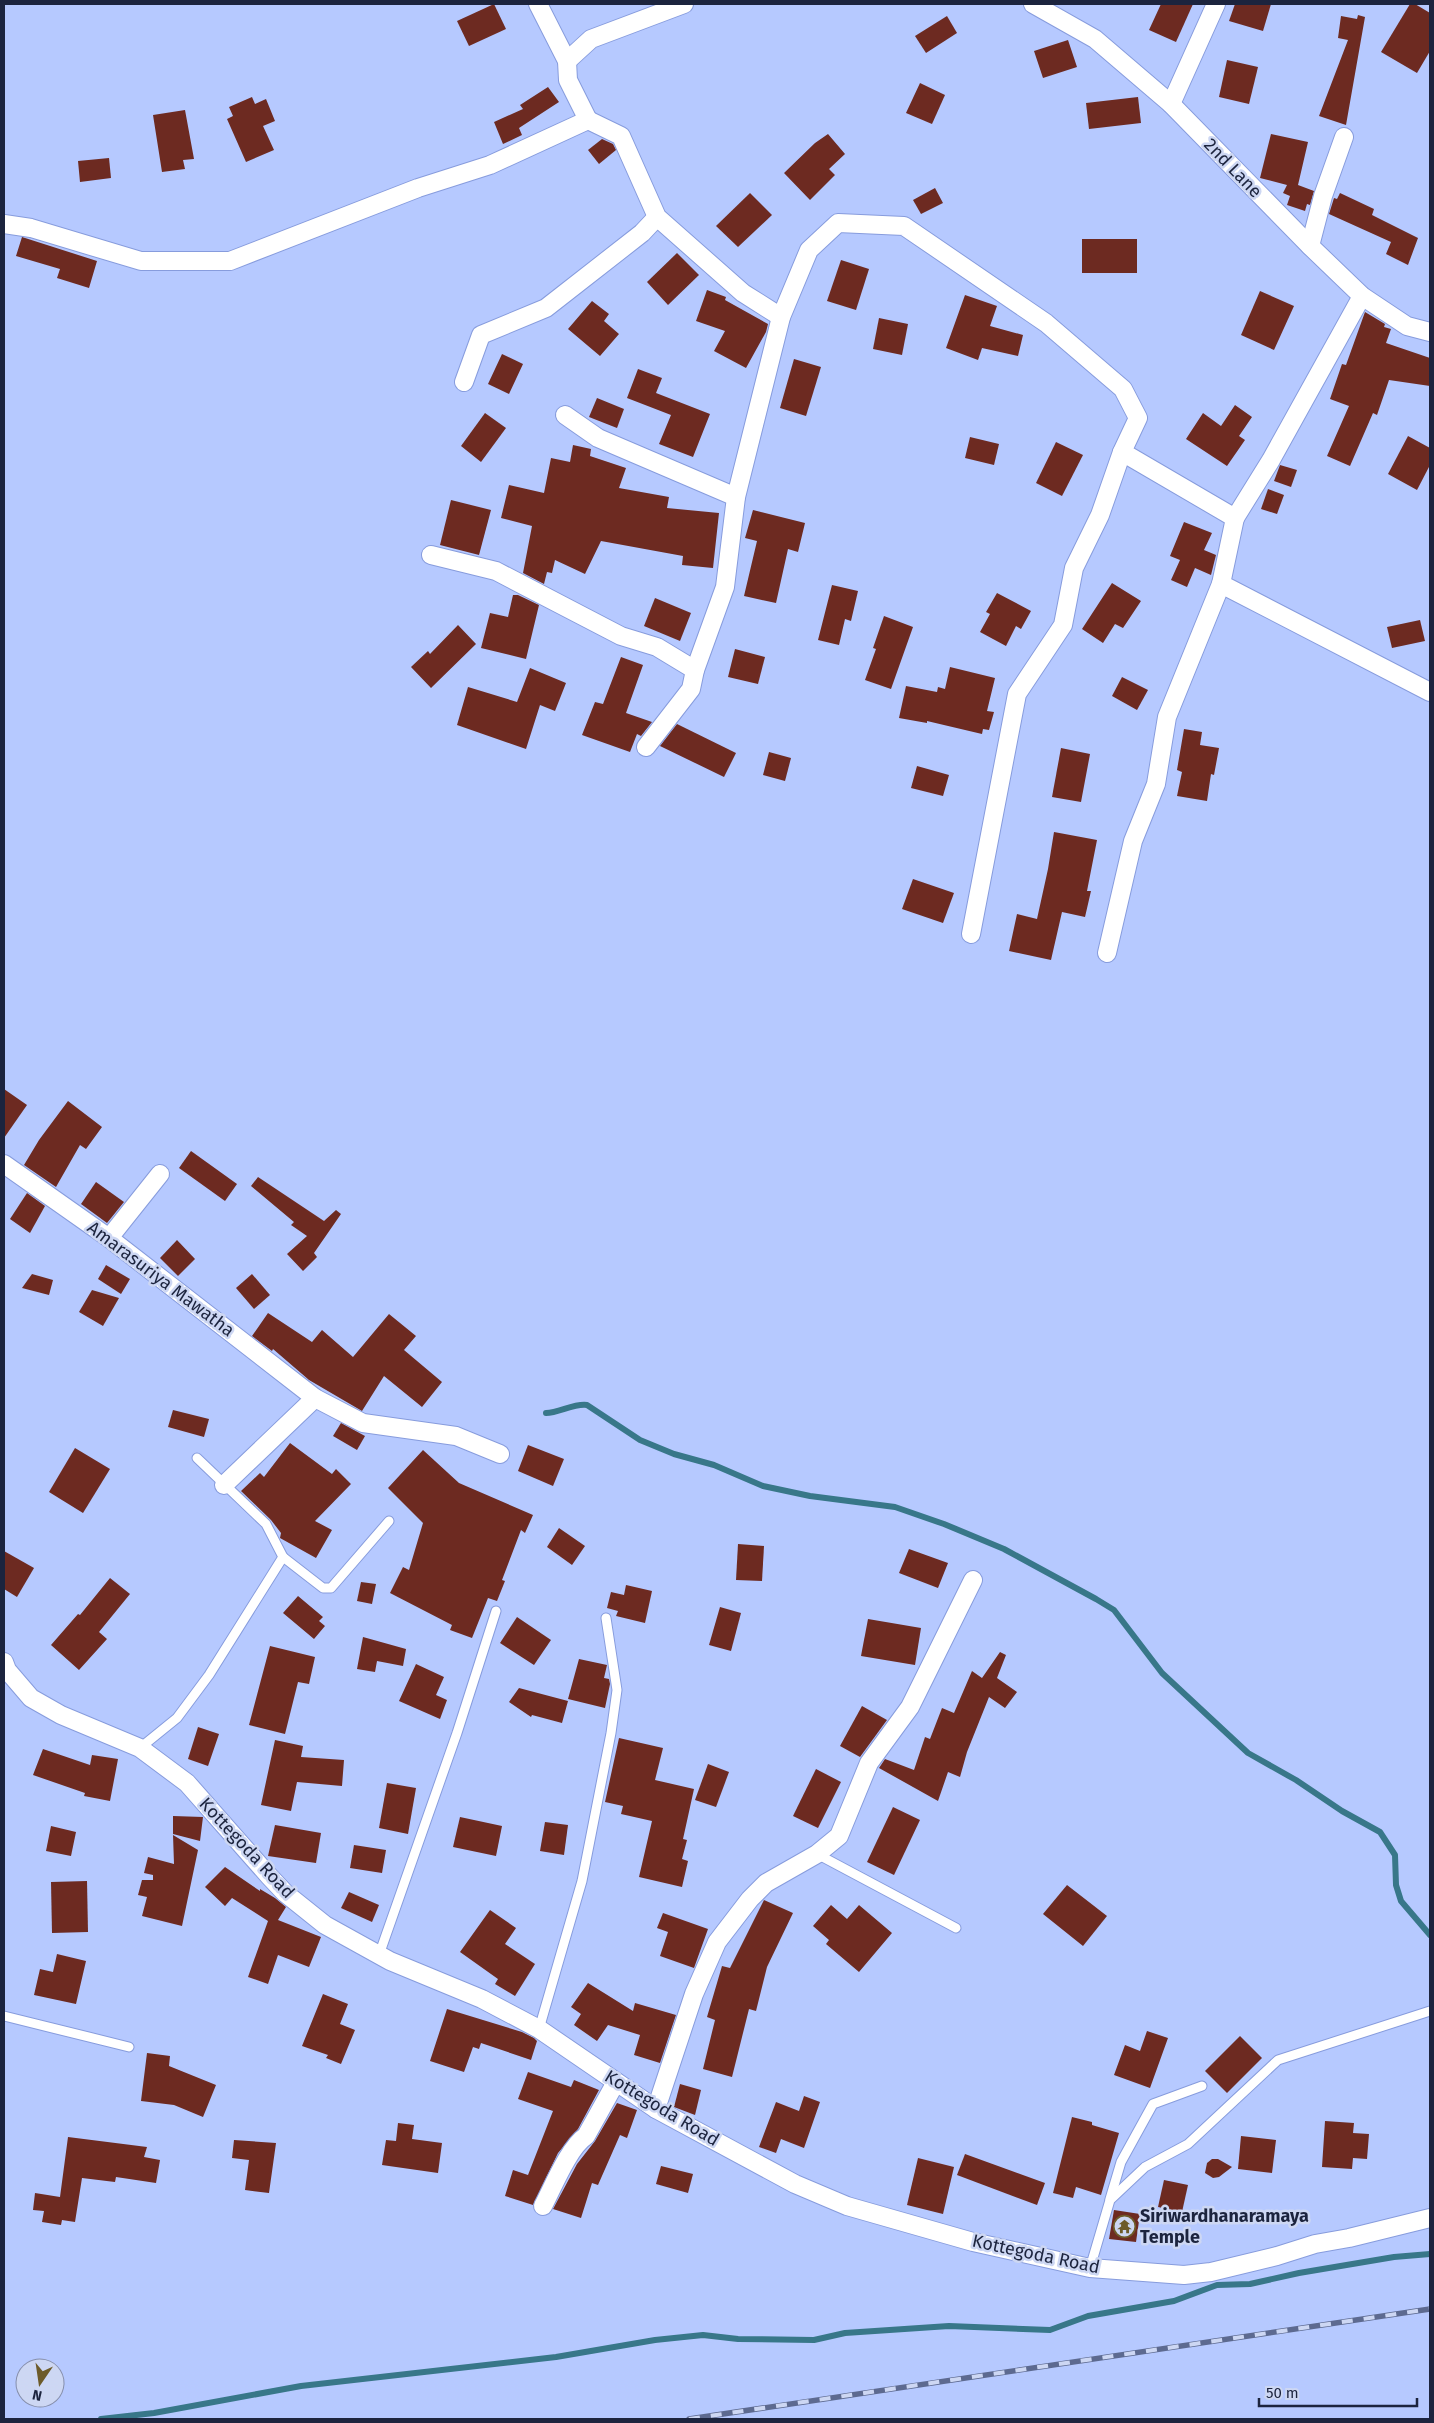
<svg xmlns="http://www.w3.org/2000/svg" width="1434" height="2423" font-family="'Fira Sans',sans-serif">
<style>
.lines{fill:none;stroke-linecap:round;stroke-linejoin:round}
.stream{stroke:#387789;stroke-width:6}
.building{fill:#6d2a21}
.service-casing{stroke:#879cdd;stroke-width:11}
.minor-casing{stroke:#879cdd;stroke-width:20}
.service{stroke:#fff;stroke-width:9}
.minor{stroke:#fff;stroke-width:18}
.rail-casing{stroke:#5d6a90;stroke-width:5.5}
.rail{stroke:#cdd7f3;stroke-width:4;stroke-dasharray:11;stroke-linecap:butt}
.labels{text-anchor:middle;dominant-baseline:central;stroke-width:5;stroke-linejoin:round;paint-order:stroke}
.street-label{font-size:18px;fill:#1c243e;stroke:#cdd7f3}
.poi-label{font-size:18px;font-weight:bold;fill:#1c243e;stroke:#cdd7f3;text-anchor:start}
</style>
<rect width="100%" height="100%" fill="#b6c9ff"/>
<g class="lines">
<g class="stream">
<path d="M546,1413C559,1413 574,1403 587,1405L640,1440L674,1454L714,1465L763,1486L810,1496L895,1507L944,1524L1004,1549L1096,1599L1114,1610L1162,1673L1248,1753L1296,1780L1342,1811L1380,1832L1395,1855L1396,1885L1401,1901L1430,1935"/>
<polyline points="101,2419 154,2413 301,2386 556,2357 655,2340 703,2335 738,2339 814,2340 845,2333 949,2326 1050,2330 1088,2316 1174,2301 1217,2285 1250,2284 1299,2273 1394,2257 1430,2254"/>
</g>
</g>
<g class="building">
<polygon points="494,4 506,29 469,46 457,21"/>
<polygon points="1161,4 1193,4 1176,42 1149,30"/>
<polygon points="1235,4 1271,4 1263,31 1229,21"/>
<polygon points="1410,4 1415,4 1430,13 1430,51 1417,73 1381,52"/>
<polygon points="1358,15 1365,17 1346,125 1319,116 1348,40 1338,38 1341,16 1357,19"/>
<polygon points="947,16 957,33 926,53 915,36"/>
<polygon points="1068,40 1077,67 1043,78 1034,51"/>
<polygon points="1227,60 1258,67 1249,104 1219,97"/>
<polygon points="920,83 945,95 932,124 906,113"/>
<polygon points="548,87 559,102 519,128 522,135 503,144 494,122 523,109 520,105"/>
<polygon points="252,97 255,104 266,99 275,121 263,126 274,150 246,162 227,119 233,116 229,107"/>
<polygon points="1138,97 1141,123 1089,129 1086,103"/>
<polygon points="185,110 194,159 183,160 185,169 162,172 153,115"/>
<polygon points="828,134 845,154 829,169 835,175 810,200 784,173 815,143"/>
<polygon points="1271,134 1308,142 1298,185 1314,191 1310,205 1307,204 1305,211 1287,205 1290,196 1283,193 1287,185 1260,178"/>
<polygon points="602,139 613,144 616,150 599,164 588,150"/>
<polygon points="109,158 111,178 80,182 78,161"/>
<polygon points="935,188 943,203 921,214 913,200"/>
<polygon points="750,193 772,215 738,247 716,226"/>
<polygon points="1340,193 1374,209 1372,215 1418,238 1408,265 1386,254 1391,242 1329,214 1334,198 1337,199"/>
<polygon points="22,237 97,261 89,288 57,278 60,269 16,256"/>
<rect x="1082" y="239" width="55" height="34"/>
<polygon points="677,253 699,275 668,305 647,282"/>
<polygon points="841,260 869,269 856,310 827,301"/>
<polygon points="707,290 726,297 725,300 768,324 766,332 746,368 714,351 725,331 696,321"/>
<polygon points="1260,291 1294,306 1274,350 1241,335"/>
<polygon points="965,295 997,306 990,326 1023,335 1018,356 982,348 978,360 946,348"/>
<polygon points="592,301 609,314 604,321 619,334 600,356 568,329"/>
<polygon points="1365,312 1385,324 1384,327 1391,329 1386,343 1430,358 1430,386 1389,380 1377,415 1373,413 1350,466 1327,456 1349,406 1330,399 1342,364 1346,365"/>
<polygon points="879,318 908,324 902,355 873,349"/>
<polygon points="502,354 523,364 509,394 488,384"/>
<polygon points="794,359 821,367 806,416 780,408"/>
<polygon points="638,369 662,378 656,393 710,414 693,457 659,444 671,415 627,398"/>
<polygon points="597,398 624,409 617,428 589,417"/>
<polygon points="1235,405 1252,417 1239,436 1245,440 1227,466 1186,439 1203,413 1221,426"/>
<polygon points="485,413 506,428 481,462 461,446"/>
<polygon points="1408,436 1430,448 1430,465 1417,490 1388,474"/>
<polygon points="970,437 999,444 994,465 965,458"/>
<polygon points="1056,442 1083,455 1062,496 1036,483"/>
<polygon points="573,445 591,449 590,456 626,468 619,488 669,497 667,508 719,513 713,568 682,565 683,556 601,541 585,574 555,560 552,573 547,572 544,584 523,573 532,526 501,518 509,485 544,493 551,458 570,462"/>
<polygon points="1280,465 1297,470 1291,487 1274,481"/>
<polygon points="1268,489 1284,495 1277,514 1261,509"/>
<polygon points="451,500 491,510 479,555 440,545"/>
<polygon points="753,510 805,523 798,552 788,549 776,603 744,596 757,541 745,538"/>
<polygon points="1184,522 1212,533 1204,550 1216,555 1211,575 1195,568 1187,587 1171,580 1180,560 1170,556"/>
<polygon points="1112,583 1141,601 1123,628 1115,624 1103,643 1082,629"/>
<polygon points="832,585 858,591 851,621 845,619 839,645 818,640"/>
<polygon points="997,593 1031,611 1021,629 1016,626 1006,646 980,632 990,614 986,612"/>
<polygon points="513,595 518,595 539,605 526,659 481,648 490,613 508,617"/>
<polygon points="655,598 691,613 680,641 644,626"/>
<polygon points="884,616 913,627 891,689 865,680 876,649 873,648"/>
<polygon points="1420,620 1425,641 1392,648 1387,627"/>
<polygon points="458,625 476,644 431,688 411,667 428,651 430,654"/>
<polygon points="735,649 765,657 758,684 728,677"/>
<polygon points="621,657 643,665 626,713 652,722 641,736 637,734 630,752 582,735 595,702 603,704"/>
<polygon points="950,667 995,678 987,711 994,712 989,730 983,729 982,734 927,721 927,723 899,718 906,686 937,692 938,687 945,689"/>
<polygon points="530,668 566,683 555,711 540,705 526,749 457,725 468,687 517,702"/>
<polygon points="1122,677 1148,690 1137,710 1112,696"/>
<polygon points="677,724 736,753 724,777 660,746"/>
<polygon points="1184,729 1202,732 1200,745 1219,748 1214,775 1211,774 1207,801 1177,796 1182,772 1177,770"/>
<polygon points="1061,748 1090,754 1081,802 1052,797"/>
<polygon points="769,752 791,758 785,781 763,775"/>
<polygon points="917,766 949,775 943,796 911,788"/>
<polygon points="1054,832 1097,840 1087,891 1091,891 1085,917 1062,912 1051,960 1009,951 1017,914 1037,919 1048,869"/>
<polygon points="913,879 954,893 943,923 902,909"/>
<polygon points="4,1089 27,1105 4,1138"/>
<polygon points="68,1101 102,1127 86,1149 80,1145 56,1187 24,1165 39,1140"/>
<polygon points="191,1151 237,1184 225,1201 179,1168"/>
<polygon points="258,1177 324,1221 336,1210 341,1214 314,1253 317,1257 303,1271 287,1254 307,1236 291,1225 294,1222 251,1186"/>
<polygon points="96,1182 124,1202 107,1223 81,1204"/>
<polygon points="27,1193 45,1206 30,1233 10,1219"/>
<polygon points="177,1240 195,1259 178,1276 160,1258"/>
<polygon points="106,1265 130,1279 121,1294 98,1279"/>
<polygon points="32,1274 53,1280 49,1295 22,1288"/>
<polygon points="252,1274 270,1295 254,1309 236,1288"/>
<polygon points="92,1290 119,1298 103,1326 79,1312"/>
<polygon points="268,1313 312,1342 322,1330 353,1357 389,1314 416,1336 404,1350 442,1382 422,1407 384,1376 362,1411 309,1380 273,1349 272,1351 252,1336"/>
<polygon points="173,1410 209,1419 204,1437 168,1427"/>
<polygon points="341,1423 365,1436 357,1450 333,1436"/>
<polygon points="290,1443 332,1474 336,1469 351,1484 315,1521 332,1530 316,1558 280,1538 281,1533 271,1520 241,1491 260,1473 264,1477"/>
<polygon points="528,1445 564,1459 553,1486 518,1471"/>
<polygon points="75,1448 110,1469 83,1513 49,1492"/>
<polygon points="423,1450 459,1483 533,1515 525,1533 521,1530 502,1580 505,1581 497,1601 488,1598 472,1638 450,1630 452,1625 390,1593 403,1567 409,1570 423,1523 388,1488"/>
<polygon points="559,1528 585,1546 572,1565 547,1547"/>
<polygon points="738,1544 764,1546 762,1581 736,1580"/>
<polygon points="909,1549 948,1563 938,1588 899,1573"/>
<polygon points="4,1551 34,1568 17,1597 4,1589"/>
<polygon points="110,1578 130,1594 99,1632 107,1639 79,1670 51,1645 78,1614 80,1615"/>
<polygon points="361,1582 376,1584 372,1604 357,1601"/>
<polygon points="626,1585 652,1591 645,1623 616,1616 618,1611 607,1608 611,1592 624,1595"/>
<polygon points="298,1596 323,1617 319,1621 325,1626 314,1639 283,1613"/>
<polygon points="720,1607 741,1613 731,1651 709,1645"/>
<polygon points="517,1617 551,1640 534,1665 500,1643"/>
<polygon points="868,1619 921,1628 915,1665 861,1656"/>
<polygon points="363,1637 406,1649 403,1666 377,1661 375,1672 357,1669"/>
<polygon points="270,1646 315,1657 309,1684 298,1682 285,1734 249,1725"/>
<polygon points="1000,1652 1006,1655 997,1678 1017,1692 1005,1708 989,1697 967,1752 960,1777 948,1772 938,1801 879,1768 885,1759 914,1770 925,1737 930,1739 942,1708 954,1713 972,1671 982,1678"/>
<polygon points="579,1659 607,1665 604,1678 609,1679 610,1684 605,1708 568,1699"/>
<polygon points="416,1664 444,1677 436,1695 447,1700 440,1719 399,1701"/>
<polygon points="519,1688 568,1701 562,1723 532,1715 531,1717 509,1702"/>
<polygon points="862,1706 887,1720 860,1757 840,1746"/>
<polygon points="198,1727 219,1734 208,1766 188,1759"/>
<polygon points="619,1738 663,1748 655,1780 694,1789 683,1839 687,1840 682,1859 688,1861 682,1887 639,1877 652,1821 621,1814 623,1806 605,1802"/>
<polygon points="275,1740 303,1746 301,1757 344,1760 342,1786 297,1782 291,1811 261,1805"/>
<polygon points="43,1749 90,1765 92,1755 118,1759 110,1801 84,1796 85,1793 33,1775"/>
<polygon points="708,1764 729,1772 716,1807 695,1800"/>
<polygon points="816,1769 841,1782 818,1828 793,1816"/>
<polygon points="387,1783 416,1788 408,1834 379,1828"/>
<polygon points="893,1807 920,1820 894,1875 867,1862"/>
<polygon points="173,1816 203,1817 200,1841 173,1834"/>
<polygon points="460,1817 502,1826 496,1856 453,1847"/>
<polygon points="545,1822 568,1825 564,1855 540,1851"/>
<polygon points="275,1825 321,1833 316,1863 268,1856"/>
<polygon points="51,1826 76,1832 71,1856 46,1851"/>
<polygon points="173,1835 198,1850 182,1926 142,1916 147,1897 138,1895 142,1880 153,1880 153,1875 144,1873 148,1857 174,1864"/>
<polygon points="354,1845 386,1850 382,1873 350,1868"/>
<polygon points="225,1867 260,1891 260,1889 275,1898 286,1907 278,1920 321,1937 309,1967 278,1955 268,1984 248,1977 268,1921 232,1898 225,1906 205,1887"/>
<polygon points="87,1881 88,1932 52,1933 51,1882"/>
<polygon points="1067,1885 1107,1916 1083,1946 1043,1914"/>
<polygon points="349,1892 379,1905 372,1922 341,1908"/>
<polygon points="764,1900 793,1913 767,1967 756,2011 749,2009 732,2077 703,2069 715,2020 707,2017 722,1966 730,1968"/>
<polygon points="831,1905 847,1919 859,1905 892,1933 859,1972 826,1944 829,1940 813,1926"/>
<polygon points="490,1910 516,1928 505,1944 535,1964 515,1996 495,1984 498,1979 460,1952"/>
<polygon points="663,1913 708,1929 694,1968 660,1956 668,1932 657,1928"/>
<polygon points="57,1954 86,1961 76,2004 34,1995 40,1969 53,1972"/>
<polygon points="588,1983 633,2011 635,2003 676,2015 660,2063 634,2055 640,2035 608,2025 597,2041 574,2025 581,2014 571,2007"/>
<polygon points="323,1994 348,2004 340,2024 355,2030 341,2064 326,2058 328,2055 302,2046"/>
<polygon points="447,2009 522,2032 534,2038 537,2041 531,2060 481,2043 479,2049 473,2047 464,2072 430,2061"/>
<polygon points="1147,2031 1168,2038 1150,2088 1114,2075 1125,2045 1140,2051"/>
<polygon points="1240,2036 1262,2058 1227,2093 1205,2071"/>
<polygon points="147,2053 170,2056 169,2066 216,2085 203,2117 174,2105 141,2101"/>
<polygon points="528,2072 571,2087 574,2080 599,2090 578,2129 558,2153 533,2205 505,2196 513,2170 528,2175 553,2111 518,2099"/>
<polygon points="680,2084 701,2090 695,2115 674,2107"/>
<polygon points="804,2096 820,2102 804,2148 781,2139 776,2153 759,2147 776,2102 799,2111"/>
<polygon points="617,2103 637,2110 627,2138 620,2135 598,2185 592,2183 581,2218 553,2209 577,2164 595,2141"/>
<polygon points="1072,2117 1092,2122 1092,2125 1119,2133 1101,2195 1076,2187 1073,2198 1053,2193"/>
<polygon points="1325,2121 1354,2123 1353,2133 1369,2134 1367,2159 1353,2158 1352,2169 1322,2167"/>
<polygon points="398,2123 414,2125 412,2139 442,2143 438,2173 382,2165 386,2140 396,2141"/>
<polygon points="1241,2136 1276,2140 1272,2173 1238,2169"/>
<polygon points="68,2137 147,2147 144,2157 160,2160 156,2183 116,2177 115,2182 82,2178 75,2222 62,2220 61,2225 42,2222 44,2211 33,2210 35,2193 60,2197"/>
<polygon points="234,2140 276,2143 269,2193 245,2190 249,2160 232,2158"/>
<polygon points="965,2154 1045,2183 1037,2205 957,2175"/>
<polygon points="918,2158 954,2167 943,2214 907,2205"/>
<polygon points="1212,2159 1218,2159 1232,2167 1219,2177 1213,2178 1205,2173 1207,2163"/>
<polygon points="661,2166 693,2174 688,2193 656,2184"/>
<polygon points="1164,2180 1188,2185 1182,2212 1158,2207"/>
<polygon points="1114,2210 1140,2214 1136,2242 1109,2239"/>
</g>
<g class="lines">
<defs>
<g id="service">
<polyline points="283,1557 323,1588 331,1588 389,1521"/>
<polyline points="140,1748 177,1718 209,1675 283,1557 266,1524 197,1458"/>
<polyline points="817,1854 956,1928"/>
<polyline points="379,1955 457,1733 496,1611"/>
<polyline points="4,2016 129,2047"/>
<polyline points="539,2029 582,1881 611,1733 617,1690 606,1618"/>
<polyline points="1110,2199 1121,2162 1153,2104 1202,2086"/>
<polyline points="1090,2268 1110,2200 1145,2167 1188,2144 1278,2060 1430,2011"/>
</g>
<g id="minor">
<polyline points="538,4 567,61 568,80 588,120"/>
<polyline points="1033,4 1095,39 1171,104 1310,246 1362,296 1407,326 1430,332"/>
<polyline points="567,61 591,39 684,4"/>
<polyline points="1171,104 1216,4"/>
<polyline points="4,224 31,228 141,261 230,261 418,188 490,165 588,120 621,136 657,217 743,293 781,317"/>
<polyline points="1310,246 1323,196 1344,137"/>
<polyline points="464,382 481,335 546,308 642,233 657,217"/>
<polyline points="565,415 598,438 736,497"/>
<polyline points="1235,518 1271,460 1362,296"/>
<polyline points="431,555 496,571 621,636 657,647 695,670"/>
<polyline points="646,747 691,689 695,670 725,587 736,497 781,317 809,250 838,223 904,226 1046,323 1123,389 1138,418 1122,452 1235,518 1221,584 1430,692"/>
<polyline points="971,934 1017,694 1063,625 1074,568 1100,515 1122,452"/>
<polyline points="1107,953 1133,841 1156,784 1167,717 1221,584"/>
<polyline points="4,1164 109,1238 315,1398 363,1423 456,1436 500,1454"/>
<polyline points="109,1238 160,1174"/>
<polyline points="224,1485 315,1398"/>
<polyline points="4,1662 7,1670 31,1698 61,1715 140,1748 187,1783 269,1876 285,1893 325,1925 390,1961 482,1999 539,2029 656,2109 795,2184 847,2206 973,2242 1090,2268 1184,2275 1211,2272 1277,2256 1315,2244 1349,2238 1430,2218"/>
<polyline points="656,2109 694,1994 717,1942 750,1899 766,1883 817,1854 839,1836 869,1763 910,1707 973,1580"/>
<path d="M543,2206C553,2187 569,2147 586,2136L616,2082"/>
</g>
</defs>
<use href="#service" class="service-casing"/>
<use href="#minor" class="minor-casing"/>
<use href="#service" class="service"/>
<use href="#minor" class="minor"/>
<defs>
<polyline id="rail" points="689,2419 1430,2309"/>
</defs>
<use href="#rail" class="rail-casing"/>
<use href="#rail" class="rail"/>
</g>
<defs>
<symbol id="temple-ring" viewBox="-11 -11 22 22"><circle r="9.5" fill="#cdd7f3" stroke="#6d5b29" stroke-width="1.5"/><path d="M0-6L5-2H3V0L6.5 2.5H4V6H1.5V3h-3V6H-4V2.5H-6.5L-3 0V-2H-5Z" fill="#6d5b29"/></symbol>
</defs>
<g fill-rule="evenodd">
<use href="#temple-ring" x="1112" y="2214" width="25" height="25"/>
</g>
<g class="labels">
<g class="street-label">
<text transform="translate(1233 168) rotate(46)">2nd Lane</text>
<text transform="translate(161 1279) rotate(37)">Amarasuriya Mawatha</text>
<text transform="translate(247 1848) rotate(47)">Kottegoda Road</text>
<text transform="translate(662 2108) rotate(31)">Kottegoda Road</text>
<text transform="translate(1036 2254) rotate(12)">Kottegoda Road</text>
</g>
<g class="poi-label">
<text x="1140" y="2216">Siriwardhanaramaya<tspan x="1140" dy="21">Temple</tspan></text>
</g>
</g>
<rect width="1434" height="2423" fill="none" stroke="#1c243e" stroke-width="10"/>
<g transform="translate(40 2383) rotate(193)"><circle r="24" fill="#cdd7f3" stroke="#868fab"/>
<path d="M0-4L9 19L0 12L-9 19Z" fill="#6d5b29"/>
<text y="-8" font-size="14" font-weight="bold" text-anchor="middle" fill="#1c243e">N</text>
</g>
<path d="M1259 2398v8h158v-8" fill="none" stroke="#1c243e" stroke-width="2.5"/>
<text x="1266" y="2398" font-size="15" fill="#1c243e" stroke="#cdd7f3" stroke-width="4" paint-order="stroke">50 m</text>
</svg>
